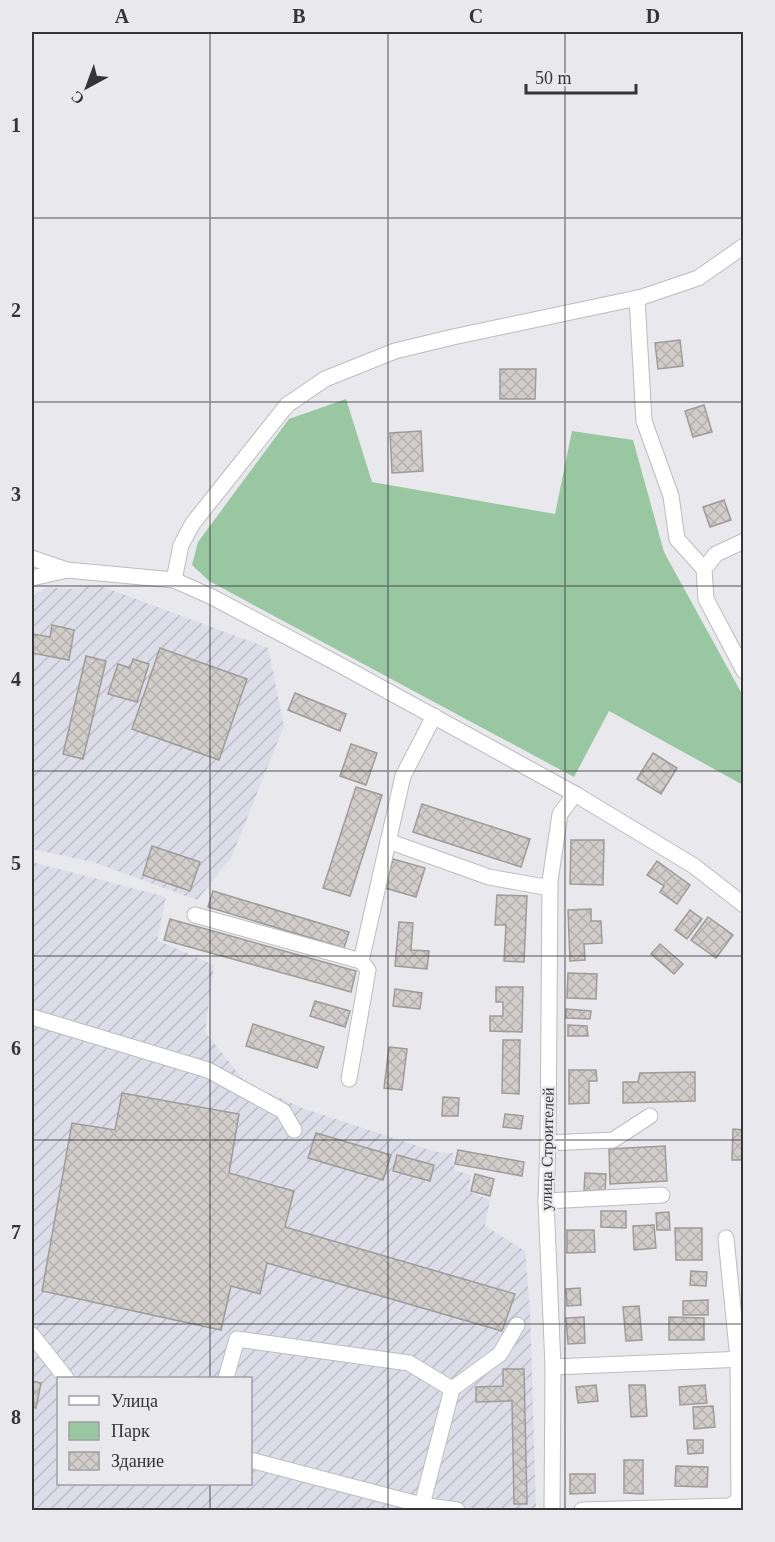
<svg xmlns="http://www.w3.org/2000/svg" width="775" height="1542" font-family="Georgia,serif">
<style>
.industrial{fill:url(#industrial-furrows);fill-rule:evenodd}
.green{fill:#99c7a2}
.building{fill:url(#building-cross-hatch);stroke:#9f9b98;stroke-width:1.5}
.lines{fill:none;stroke-linecap:round;stroke-linejoin:round}
.minor-casing{stroke:#bcbcc1;stroke-width:17}
.minor{stroke:#fff;stroke-width:15}
.grid{fill:none;stroke:#353537;stroke-width:1.5;stroke-opacity:0.55}
.labels{text-anchor:middle;dominant-baseline:central;stroke-width:4.5;stroke-linejoin:round;paint-order:stroke}
.street-label{font-size:16px;fill:#353537;stroke:#e8e8ed}
.neatline{fill:none;stroke:#353537;stroke-width:2}
.grid-label{font-size:20px;text-anchor:middle;font-weight:bold;fill:#353537}
</style>
<defs>
<pattern id="industrial-furrows" width="10" height="10" patternUnits="userSpaceOnUse" patternTransform="scale(1.5)"><rect width="10" height="10" fill="#dddde9"/><path d="M-1 1l2-2M0 10L10 0M9 11l2-2" fill="none" stroke="#bebec8"/></pattern>
<pattern id="building-cross-hatch" width="8" height="8" patternUnits="userSpaceOnUse" patternTransform="scale(1.5)"><rect width="8" height="8" fill="#d1cdca"/><path d="M0 0l8 8M0 8l8-8" fill="none" stroke="#b4b1ae"/></pattern>
</defs>
<rect width="100%" height="100%" fill="#e8e8ed"/>
<g class="industrial">
<polygon points="98,585 268,648 284,726 231,858 197,900 93,862 32,849 32,597 47,587 69,589"/>
<path d="M32,862L166,897L157,940L214,965L205,1032L246,1083L305,1109L436,1152L453,1153L455,1170L471,1175L468,1191L490,1200L485,1226L525,1251L530,1309L536,1510H32ZM58,1378H250V1484H58Z"/>
</g>
<polygon class="green" points="346,399 372,482 555,514 572,431 633,440 664,552 743,696 743,785 609,711 574,777 209,581 192,565 198,542 289,419"/>
<g class="building">
<polygon points="680,340 683,366 658,369 655,343"/>
<polygon points="500,369 536,369 535,399 500,399"/>
<polygon points="704,405 712,432 693,437 685,411"/>
<polygon points="421,431 423,471 392,473 390,433"/>
<polygon points="724,500 731,520 710,527 703,507"/>
<polygon points="52,625 74,630 69,660 32,653 32,634 50,637"/>
<polygon points="160,648 247,679 219,760 132,729"/>
<polygon points="86,656 106,661 83,759 63,754"/>
<polygon points="133,659 149,664 137,702 108,694 118,664 130,668"/>
<polygon points="295,693 346,714 340,731 288,710"/>
<polygon points="351,744 377,753 366,785 340,776"/>
<polygon points="653,753 677,768 661,794 637,779"/>
<polygon points="356,787 382,795 350,896 323,888"/>
<polygon points="422,804 530,839 521,867 413,832"/>
<polygon points="571,840 604,840 603,885 570,884"/>
<polygon points="152,846 200,862 190,891 143,875"/>
<polygon points="393,859 425,868 416,897 385,888"/>
<polygon points="657,861 690,885 677,904 660,892 664,886 647,875"/>
<polygon points="213,891 349,932 344,948 208,907"/>
<polygon points="497,895 527,896 524,962 504,961 506,925 495,925"/>
<polygon points="591,909 591,921 601,921 602,943 584,944 585,960 570,961 568,910"/>
<polygon points="690,910 702,919 687,939 675,930"/>
<polygon points="708,917 733,935 716,958 691,940"/>
<polygon points="170,919 356,971 351,992 164,940"/>
<polygon points="399,922 413,923 411,950 429,951 427,969 395,966"/>
<polygon points="660,944 683,964 674,974 651,954"/>
<polygon points="568,973 597,974 596,999 567,998"/>
<polygon points="496,987 523,987 522,1032 490,1031 490,1016 503,1016 503,1002 496,1002"/>
<polygon points="395,989 422,993 420,1009 393,1006"/>
<polygon points="315,1001 350,1011 345,1027 310,1016"/>
<polygon points="566,1009 591,1011 590,1019 566,1018"/>
<polygon points="253,1024 324,1047 317,1068 246,1046"/>
<polygon points="568,1025 587,1026 588,1036 568,1036"/>
<polygon points="503,1040 520,1040 519,1094 502,1093"/>
<polygon points="389,1047 407,1049 402,1090 384,1088"/>
<polygon points="569,1070 596,1070 597,1081 589,1081 589,1103 569,1104"/>
<polygon points="695,1072 695,1101 623,1103 623,1082 638,1082 640,1073"/>
<polygon points="122,1093 239,1114 229,1173 294,1191 285,1227 515,1294 502,1331 267,1263 260,1294 231,1286 221,1330 42,1291 72,1123 115,1130"/>
<polygon points="443,1097 459,1098 458,1116 442,1116"/>
<polygon points="505,1114 523,1116 521,1129 503,1127"/>
<polygon points="733,1129 744,1130 744,1160 732,1160"/>
<polygon points="316,1133 391,1155 383,1180 308,1158"/>
<polygon points="665,1146 667,1181 610,1184 609,1149"/>
<polygon points="458,1150 524,1162 522,1176 455,1164"/>
<polygon points="397,1155 434,1165 430,1181 393,1171"/>
<polygon points="585,1173 606,1174 605,1192 584,1191"/>
<polygon points="475,1174 494,1179 490,1196 471,1191"/>
<polygon points="601,1211 626,1211 626,1228 601,1227"/>
<polygon points="669,1212 670,1230 657,1230 656,1213"/>
<polygon points="654,1225 656,1248 634,1250 633,1226"/>
<polygon points="675,1228 702,1228 702,1260 676,1260"/>
<polygon points="567,1230 594,1230 595,1252 567,1253"/>
<polygon points="691,1271 707,1272 706,1286 690,1285"/>
<polygon points="580,1288 581,1305 567,1306 566,1289"/>
<polygon points="708,1300 708,1315 683,1315 683,1301"/>
<polygon points="639,1306 642,1340 626,1341 623,1307"/>
<polygon points="584,1317 585,1343 568,1344 566,1318"/>
<polygon points="669,1317 704,1318 704,1340 669,1340"/>
<polygon points="503,1369 524,1369 527,1504 514,1504 512,1401 476,1402 476,1387 503,1386"/>
<polygon points="32,1381 41,1383 36,1408 32,1407"/>
<polygon points="596,1385 598,1401 578,1403 576,1387"/>
<polygon points="629,1385 645,1385 647,1416 631,1417"/>
<polygon points="705,1385 707,1403 680,1405 679,1387"/>
<polygon points="713,1406 715,1427 694,1429 693,1407"/>
<polygon points="687,1440 703,1440 703,1453 688,1454"/>
<polygon points="624,1460 643,1460 643,1494 624,1493"/>
<polygon points="676,1466 708,1467 707,1487 675,1486"/>
<polygon points="570,1474 595,1474 595,1493 570,1494"/>
</g>
<g class="lines">
<defs>
<g id="minor">
<polyline points="637,298 644,421 671,496 677,539 704,569"/>
<polyline points="744,541 716,554 704,569 706,599 744,671"/>
<polyline points="32,558 67,570 174,580 212,597 342,666 575,794 694,866 744,905"/>
<polyline points="32,578 67,570"/>
<polyline points="174,580 181,545 193,523 287,405 325,379 395,351 453,337 642,297 698,278 744,246"/>
<polyline points="388,841 489,877 550,888"/>
<polyline points="195,915 361,961 403,776 434,716"/>
<polyline points="32,1017 208,1070 283,1111 294,1130"/>
<polyline points="349,1079 368,970 361,961"/>
<polyline points="548,1143 613,1140 650,1116"/>
<polyline points="546,1201 662,1195"/>
<polyline points="726,1238 738,1359 739,1510"/>
<polyline points="32,1335 66,1378"/>
<polyline points="553,1367 744,1359"/>
<polyline points="226,1378 237,1339 409,1363 452,1389"/>
<polyline points="250,1460 422,1505 452,1389 500,1354 517,1325"/>
<polyline points="420,1510 422,1505 457,1510"/>
<polyline points="552,1510 553,1367 546,1201 548,1143 550,881 560,814 575,794"/>
<polyline points="582,1510 730,1506 739,1500 744,1502"/>
</g>
</defs>
<use href="#minor" class="minor-casing"/>
<use href="#minor" class="minor"/>
</g>
<path class="grid" d="M210,32V1378M388,32V1510M565,32V1510M32,218H744M32,402H744M32,586H744M32,771H744M32,956H744M32,1140H744M32,1324H744M210,1484V1510"/>
<g class="labels">
<g class="street-label">
<text transform="translate(547 1149) rotate(-89)">улица Строителей</text>
</g>
</g>
<rect width="775" height="1542" fill="none" stroke="#e8e8ed" stroke-width="66"/>
<rect x="57" y="1377" width="195" height="108" fill="#e8e8ed" stroke="#a0a0a4" stroke-width="1.5"/>
<rect x="69" y="1396" width="30" height="9" fill="#ffffff" stroke="#a0a0a4" stroke-width="1.5"/>
<text x="111" y="1407" font-size="18" fill="#353537">Улица</text>
<rect x="69" y="1422" width="30" height="18" fill="#99c7a2" stroke="#a0a0a4" stroke-width="1.5"/>
<text x="111" y="1437" font-size="18" fill="#353537">Парк</text>
<rect x="69" y="1452" width="30" height="18" fill="url(#building-cross-hatch)" stroke="#a0a0a4" stroke-width="1.5"/>
<text x="111" y="1467" font-size="18" fill="#353537">Здание</text>
<g transform="translate(87 87) rotate(221)" stroke="#e8e8ed" stroke-width="4.5" paint-order="stroke">
<path d="M0-4.5L10 22L0 15L-10 22Z" fill="#353537"/>
<text y="-9" font-size="16" font-weight="bold" text-anchor="middle" fill="#353537">С</text>
</g>
<path d="M526 84v9h110v-9" fill="none" stroke="#353537" stroke-width="3"/>
<text x="535" y="84" font-size="18" fill="#353537" stroke="#e8e8ed" stroke-width="4.5" paint-order="stroke">50 m</text>
<rect x="33" y="33" width="709" height="1476" class="neatline"/>
<g class="grid-label">
<text x="122" y="23">A</text>
<text x="299" y="23">B</text>
<text x="476" y="23">C</text>
<text x="653" y="23">D</text>
<text x="16" y="132">1</text>
<text x="16" y="317">2</text>
<text x="16" y="501">3</text>
<text x="16" y="686">4</text>
<text x="16" y="870">5</text>
<text x="16" y="1055">6</text>
<text x="16" y="1239">7</text>
<text x="16" y="1424">8</text>
</g>
</svg>
